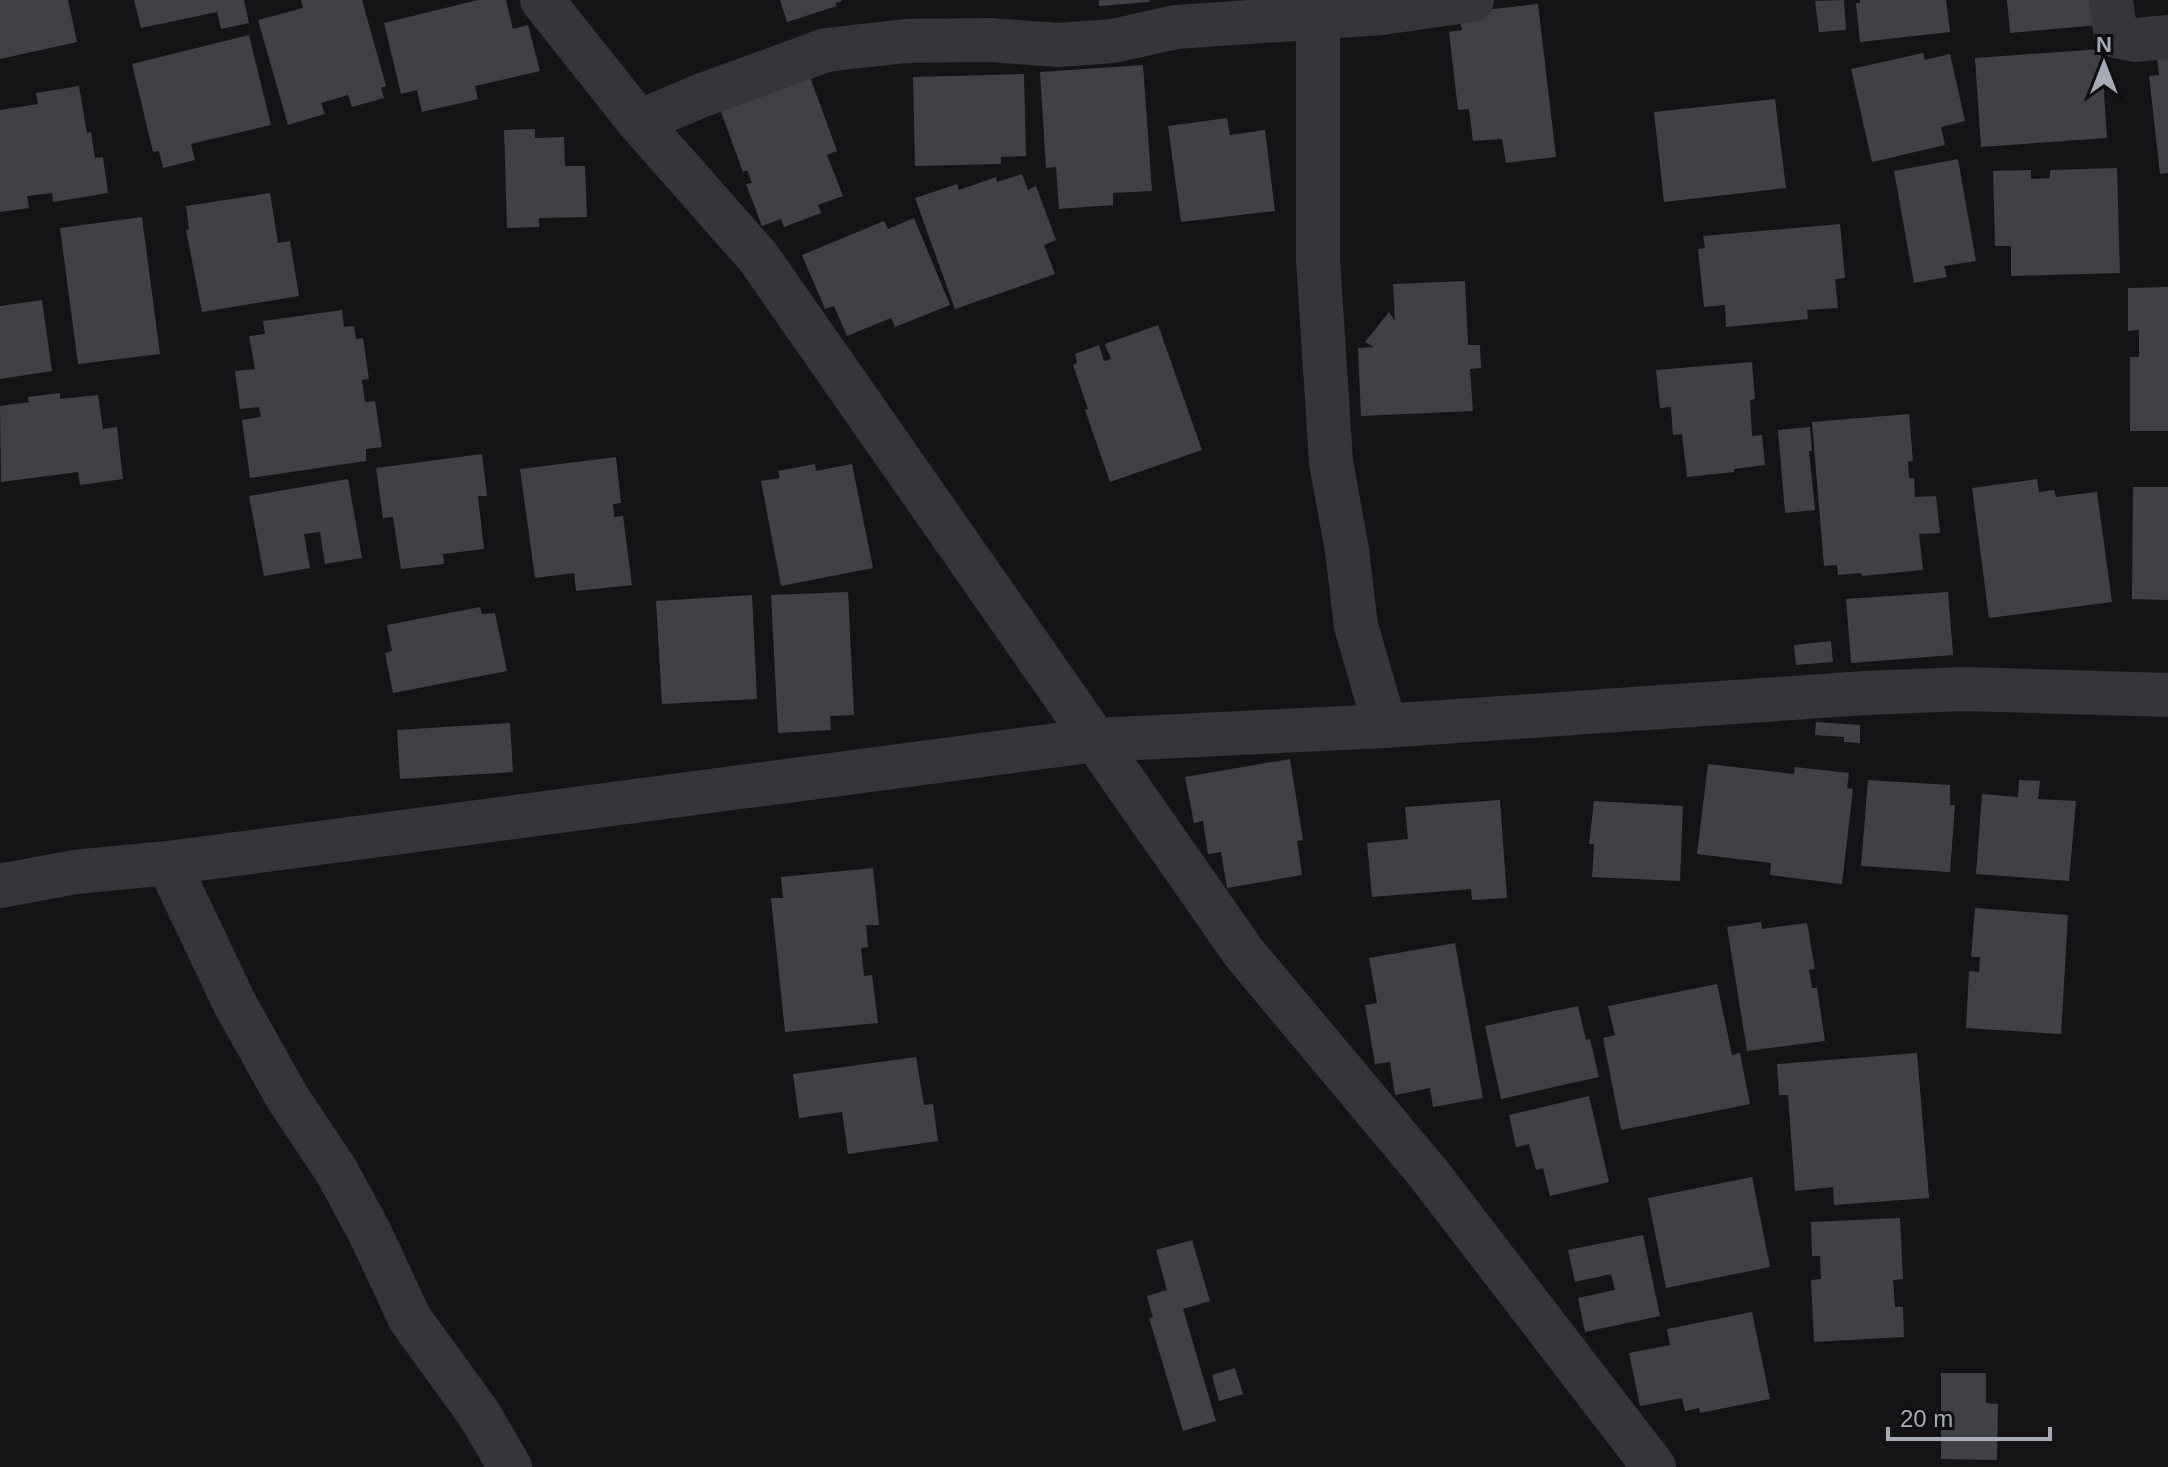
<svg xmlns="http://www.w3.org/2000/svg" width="2168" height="1467" font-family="Arial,sans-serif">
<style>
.building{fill:#404146}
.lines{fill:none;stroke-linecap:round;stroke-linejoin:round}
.minor{stroke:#35363b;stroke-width:44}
</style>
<rect width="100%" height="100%" fill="#141416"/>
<g class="building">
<polygon points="0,0 68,0 77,42 0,59"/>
<polygon points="134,0 244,0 249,23 221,29 217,12 141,28"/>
<polygon points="301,0 362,0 386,86 381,88 384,98 352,107 348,95 321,103 325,114 288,125 258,20 303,8"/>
<polygon points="478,0 506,0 513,29 528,25 540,71 475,86 478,99 422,112 417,90 401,94 384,23"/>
<polygon points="780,0 842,0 842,1 835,3 837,6 787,22"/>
<polygon points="1099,0 1149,0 1149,2 1099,6"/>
<polygon points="1844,0 1846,30 1819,32 1815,1"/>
<polygon points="1860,0 1946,0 1950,32 1860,42 1856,3 1860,3"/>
<polygon points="2007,0 2096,0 2098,25 2010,33"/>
<polygon points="1538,4 1556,157 1506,163 1502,139 1473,141 1469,109 1458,110 1449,32 1462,30 1459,13"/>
<polygon points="249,35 271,125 191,144 195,160 163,168 159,151 153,152 132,64"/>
<polygon points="2101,49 2107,138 1981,147 1975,58"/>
<polygon points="1923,53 1925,60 1950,54 1965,121 1941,127 1945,145 1872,162 1851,69"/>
<polygon points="2168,56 2168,173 2160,174 2149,76 2159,75 2157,57"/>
<polygon points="1143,65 1152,191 1113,193 1113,205 1059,209 1056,167 1046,168 1040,72"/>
<polygon points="1024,74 1026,156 1001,157 1001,164 915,166 913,77"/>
<polygon points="810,77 837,151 827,155 843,196 818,205 821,213 784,227 781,219 762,226 746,184 752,183 747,170 743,172 720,109"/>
<polygon points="79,86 87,133 91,132 95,158 103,157 108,193 53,202 52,193 27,196 29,208 0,212 0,110 38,104 36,93"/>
<polygon points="1775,99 1786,188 1664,202 1654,112"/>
<polygon points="1227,118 1230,135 1265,130 1275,211 1181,222 1168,126"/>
<polygon points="535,129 535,138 564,137 565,166 585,166 587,217 539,218 539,227 507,228 504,130"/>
<polygon points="1958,159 1976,261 1944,266 1947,277 1914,283 1894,171"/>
<polygon points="2117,168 2120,273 2011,276 2011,246 1995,246 1993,171 2031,170 2031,179 2050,178 2050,170"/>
<polygon points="1022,174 1028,190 1036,186 1056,240 1044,245 1055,274 955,309 915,198 957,184 959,190 996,177 997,182"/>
<polygon points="270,193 278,243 290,241 299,296 202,312 186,230 189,229 186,206"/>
<polygon points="142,217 160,354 78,364 60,228"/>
<polygon points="914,218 950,305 895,327 891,318 847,336 834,306 825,309 802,255 884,221 888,229"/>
<polygon points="1840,224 1845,278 1835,279 1838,308 1807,310 1808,319 1726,327 1725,305 1704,307 1698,249 1705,248 1703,236"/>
<polygon points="1465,281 1468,345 1480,345 1481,368 1470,369 1473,411 1361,416 1358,348 1374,347 1365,342 1389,312 1395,321 1393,284"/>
<polygon points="2168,287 2168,431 2130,431 2130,357 2139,357 2139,330 2128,331 2128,288"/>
<polygon points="42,300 52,371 0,379 0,306"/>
<polygon points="342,310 344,327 354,326 356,339 363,338 369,379 362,380 365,402 375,401 382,447 366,449 366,461 250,478 242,420 261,417 259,407 240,409 235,371 255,369 249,336 265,334 263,321"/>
<polygon points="1158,325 1202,450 1110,482 1085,410 1088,409 1073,365 1077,363 1075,354 1099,345 1104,361 1111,359 1105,344"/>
<polygon points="1752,362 1755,399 1750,400 1752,436 1762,435 1765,465 1734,469 1734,472 1687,477 1682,434 1673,435 1671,407 1660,408 1656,370"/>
<polygon points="60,393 60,399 98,395 103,429 117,427 123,479 80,485 78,472 1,482 0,406 29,402 28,397"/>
<polygon points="1909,414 1913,461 1908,462 1909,478 1914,478 1915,497 1936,496 1940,533 1919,534 1923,570 1862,576 1861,573 1838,575 1837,565 1824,566 1812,422"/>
<polygon points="1810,427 1812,451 1809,451 1815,510 1785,513 1778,430"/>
<polygon points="482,454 487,496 478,496 484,549 443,554 444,564 401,569 393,517 383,518 376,468"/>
<polygon points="616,457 621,503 613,504 614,517 623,516 632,585 576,591 574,573 535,578 520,469"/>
<polygon points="815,464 816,471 852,464 873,568 781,586 761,481 780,478 778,471"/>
<polygon points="348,479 362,558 325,564 320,532 304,534 310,568 264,576 249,496"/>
<polygon points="2037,479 2039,492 2054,490 2056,497 2097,492 2112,602 1989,618 1972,488"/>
<polygon points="2133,487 2168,487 2168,600 2132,599"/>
<polygon points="848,592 854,715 830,716 831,730 778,733 771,595"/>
<polygon points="1948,592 1953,655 1851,663 1846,599"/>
<polygon points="752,595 757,699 662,704 656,601"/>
<polygon points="480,607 482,614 495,613 507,671 393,693 385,653 392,651 387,625"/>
<polygon points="1831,641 1833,662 1796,665 1794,645"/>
<polygon points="1816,722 1860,725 1860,743 1844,742 1844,737 1815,735"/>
<polygon points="510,723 513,772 400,779 397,730"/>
<polygon points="1290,759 1303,840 1297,841 1302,875 1227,888 1221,852 1208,854 1203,821 1194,823 1185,777"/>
<polygon points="1708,764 1794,774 1795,767 1849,773 1847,788 1853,789 1842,884 1770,875 1771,863 1697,854"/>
<polygon points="1868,780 1950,785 1950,805 1955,805 1950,872 1861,866"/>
<polygon points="2019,780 2040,781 2038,799 2076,801 2069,881 1976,874 1982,794 2018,797"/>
<polygon points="1500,800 1507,898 1472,900 1471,889 1372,897 1367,843 1408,839 1405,807"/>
<polygon points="1594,801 1683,806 1680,881 1592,877 1594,844 1589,844"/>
<polygon points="873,868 879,925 866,925 868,947 861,948 864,976 872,975 878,1023 785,1032 771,898 783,898 781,877"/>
<polygon points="1975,908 2068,915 2061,1034 1966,1028 1969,971 1979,972 1980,957 1971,957"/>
<polygon points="1761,922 1762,929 1807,923 1815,969 1809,970 1812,988 1817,988 1825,1041 1747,1051 1727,927"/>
<polygon points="1455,943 1483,1098 1433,1107 1430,1088 1395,1095 1390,1062 1375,1064 1365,1005 1377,1003 1369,958"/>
<polygon points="1717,984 1732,1055 1740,1053 1750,1104 1621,1130 1603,1038 1615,1035 1608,1006"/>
<polygon points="1578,1006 1586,1040 1590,1039 1599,1077 1501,1099 1485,1026"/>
<polygon points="1917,1053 1929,1198 1834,1205 1833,1187 1795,1191 1788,1095 1779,1095 1777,1064"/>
<polygon points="916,1057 924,1105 933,1104 938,1141 848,1154 842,1112 799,1118 793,1074"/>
<polygon points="1589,1096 1609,1182 1550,1196 1543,1168 1536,1170 1529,1144 1516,1147 1509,1115"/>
<polygon points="1752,1177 1770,1267 1666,1288 1648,1198"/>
<polygon points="1900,1218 1903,1279 1893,1280 1895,1307 1903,1307 1904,1337 1814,1342 1811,1280 1821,1279 1820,1256 1812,1256 1811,1222"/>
<polygon points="1643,1235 1660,1316 1585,1332 1578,1298 1615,1290 1611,1274 1575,1282 1568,1250"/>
<polygon points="1192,1240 1210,1301 1183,1309 1216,1421 1183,1431 1149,1318 1153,1318 1147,1296 1167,1290 1156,1250"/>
<polygon points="1752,1312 1770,1399 1700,1413 1699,1408 1685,1411 1682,1398 1640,1406 1629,1353 1670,1345 1667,1329"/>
<polygon points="1235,1368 1243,1394 1219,1401 1212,1375"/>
<polygon points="1941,1373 1986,1373 1986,1403 1998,1404 1997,1460 1941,1459"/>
</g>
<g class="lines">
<g class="minor">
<polyline points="542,0 639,122 758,257 1244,953 1428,1173 1654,1467"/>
<polyline points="2111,0 2116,36 2135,40 2168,37"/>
<polyline points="1318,16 1318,259 1331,462 1347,550 1356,626 1385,726"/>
<polyline points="639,122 700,96 826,50 906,41 990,40 1058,45 1113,41 1176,27 1382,13 1472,0"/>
<polyline points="168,863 235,1004 287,1097 337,1172 370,1233 410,1319 479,1414 510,1467"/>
<polyline points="0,886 75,872 168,863 1095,740 1385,726 1865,693 1964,689 2168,695"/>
</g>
</g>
<g transform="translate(2104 64)" stroke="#0f0f11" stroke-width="6" paint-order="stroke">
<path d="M0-6L14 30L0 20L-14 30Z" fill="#a6a9b6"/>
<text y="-12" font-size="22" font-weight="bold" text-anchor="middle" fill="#a6a9b6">N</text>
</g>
<path d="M1888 1427v12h162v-12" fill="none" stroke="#a6a9b6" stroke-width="4"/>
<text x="1900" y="1427" font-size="24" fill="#a6a9b6" stroke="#0f0f11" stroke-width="6" paint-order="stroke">20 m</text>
</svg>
